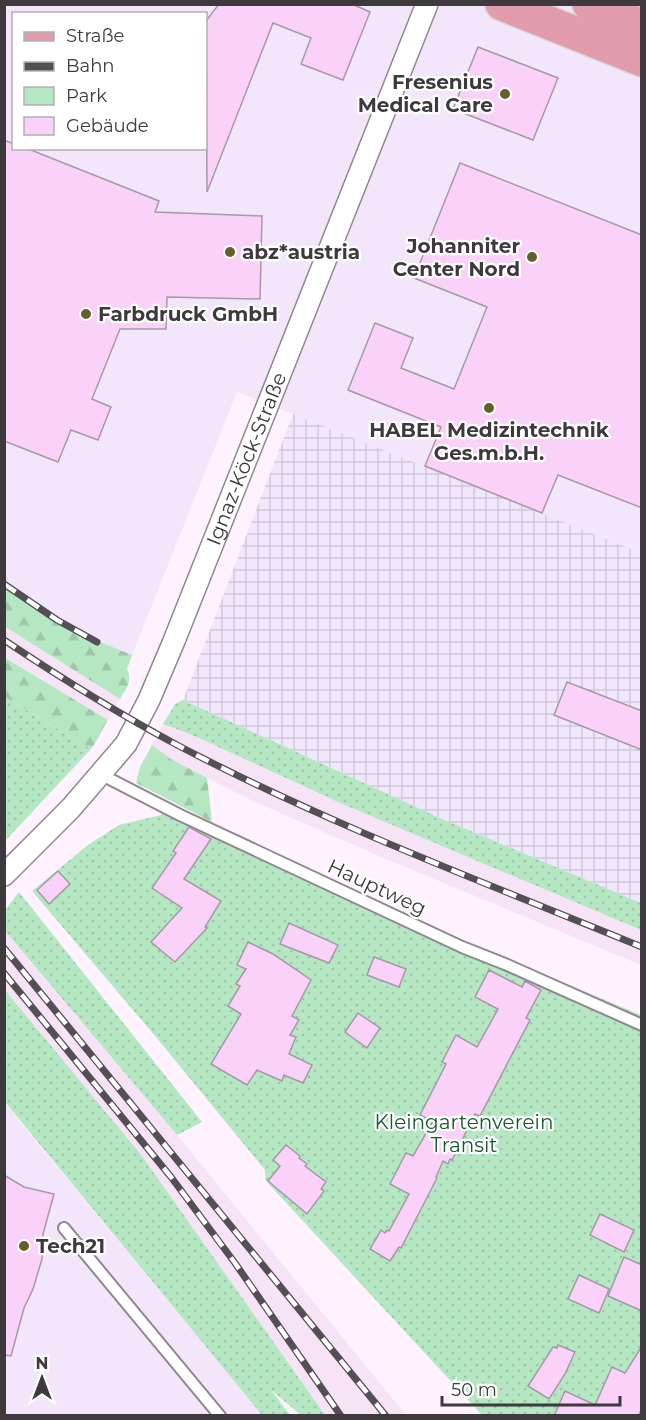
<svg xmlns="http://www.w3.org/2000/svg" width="646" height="1420" font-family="Montserrat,sans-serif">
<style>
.commercial{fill:#f3e6fa;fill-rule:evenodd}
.industrial{fill:url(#industrial-grid)}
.built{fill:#f6e4f6}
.green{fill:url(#green-dots)}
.forest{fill:url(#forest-firs)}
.building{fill:#fad1f9;stroke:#a49aa4;stroke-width:1.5}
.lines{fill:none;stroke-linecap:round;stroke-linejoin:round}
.lane-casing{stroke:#918791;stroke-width:14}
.street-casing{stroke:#918791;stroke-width:24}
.primary-casing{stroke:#d8d7d8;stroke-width:36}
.lane{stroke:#fff;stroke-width:10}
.street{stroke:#fff;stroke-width:21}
.primary{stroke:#e39cac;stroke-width:33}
.rail-casing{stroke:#544f54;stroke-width:7}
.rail{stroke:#fff;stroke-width:4.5;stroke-dasharray:14;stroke-linecap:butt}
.poi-dot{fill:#665f2c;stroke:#fff;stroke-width:2}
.labels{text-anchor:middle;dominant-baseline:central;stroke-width:4.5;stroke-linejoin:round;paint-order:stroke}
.poi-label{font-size:20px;font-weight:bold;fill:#3d393d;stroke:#fff;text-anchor:start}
.street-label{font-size:20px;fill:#3d393d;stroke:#fff}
.park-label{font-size:20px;fill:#195631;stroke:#fff}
</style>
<defs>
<pattern id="industrial-grid" width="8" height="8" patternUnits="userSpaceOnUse" patternTransform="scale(1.5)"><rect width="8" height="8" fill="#f1e7fc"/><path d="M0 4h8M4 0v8" fill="none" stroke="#d0c7d9"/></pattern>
<pattern id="green-dots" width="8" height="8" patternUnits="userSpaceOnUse" patternTransform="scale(1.5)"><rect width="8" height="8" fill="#b4e7c2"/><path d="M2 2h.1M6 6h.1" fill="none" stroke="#9cc7a8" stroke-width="1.8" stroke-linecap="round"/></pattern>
<pattern id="forest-firs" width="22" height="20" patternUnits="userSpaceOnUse" patternTransform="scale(1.5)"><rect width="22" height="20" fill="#b4e7c2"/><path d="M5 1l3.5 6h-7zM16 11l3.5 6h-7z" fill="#9cc7a8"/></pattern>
</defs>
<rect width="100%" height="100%" fill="#fdf2fd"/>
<g class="commercial">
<path d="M4,5H641V553L237,392L132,655L73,631L5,586ZM14,14H206V148H14Z"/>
<polygon points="4,1102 24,1127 262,1415 5,1415"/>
</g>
<polygon class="industrial" points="293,414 641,553 641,903 440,818 183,700"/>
<g class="built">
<polygon points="4,627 120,699 108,720 5,657"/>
<polygon points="163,724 190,734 306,788 641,930 641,965 386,859 253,801 207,778 171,759 152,745"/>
<polygon points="4,931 177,1135 406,1415 325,1415 142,1156 5,990"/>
</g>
<g class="green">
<polygon points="5,697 91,749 5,841"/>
<polygon points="183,700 440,818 641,903 641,930 338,802 190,734 163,724 175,704"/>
<polygon points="164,802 466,942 641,1015 641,1265 624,1257 608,1296 641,1311 641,1362 639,1368 630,1365 625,1373 612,1368 590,1415 482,1415 266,1181 265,1170 156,1037 32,891 88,845 119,825 161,815"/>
<polygon points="19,892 202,1122 177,1135 5,931 5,910"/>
<polygon points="5,990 142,1156 325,1415 301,1415 271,1390 290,1415 262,1415 5,1102"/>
</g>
<g class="forest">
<path d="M4,586L73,631L132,655L127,669C133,681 126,689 120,699L5,627Z"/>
<path d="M4,657L108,720C102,730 98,740 91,749L5,697Z"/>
<polygon points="152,745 171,759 207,778 212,822 136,783 140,767"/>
</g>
<g class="building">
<polygon points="219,4 352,4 370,12 343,80 301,64 311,38 273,23 207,192 206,21"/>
<polygon points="478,47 558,78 533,140 453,109"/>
<polygon points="4,140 14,144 14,148 26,148 159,201 155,212 262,216 260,299 167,297 166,329 120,329 92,399 111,407 98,440 71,430 58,462 4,441"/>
<polygon points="460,163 642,235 642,508 558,475 542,513 425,466 441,427 348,390 375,323 413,338 401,368 454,389 487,307 414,278"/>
<polygon points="567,682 642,711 642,750 554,715"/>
<polygon points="189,827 211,839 184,879 221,901 205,927 207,928 175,962 151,942 182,908 152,888 176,853 173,851"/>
<polygon points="58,871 70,884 49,904 37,890"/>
<polygon points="289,923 338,945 329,963 280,944"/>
<polygon points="248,942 273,954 311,980 292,1016 299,1020 290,1035 296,1037 289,1054 312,1065 303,1083 284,1075 282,1081 257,1070 247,1085 211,1064 241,1014 228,1006 240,986 236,984 246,969 237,965"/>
<polygon points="374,957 406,969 399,987 367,975"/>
<polygon points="489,970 522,987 525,981 541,990 526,1018 530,1020 480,1116 475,1114 452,1160 450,1159 448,1164 443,1161 436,1177 437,1178 401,1248 399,1247 390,1261 370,1249 381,1230 385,1233 387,1230 389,1231 409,1194 390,1184 406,1153 413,1156 433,1121 420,1115 446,1064 442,1062 456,1035 477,1047 498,1009 475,997"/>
<polygon points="358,1013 380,1028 367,1048 345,1032"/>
<polygon points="286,1145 300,1156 299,1158 307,1164 305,1166 326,1182 321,1189 324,1191 307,1214 268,1181 280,1166 273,1160"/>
<polygon points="4,1175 24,1187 54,1194 43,1234 42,1259 33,1289 24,1308 11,1356 4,1355"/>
<polygon points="600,1214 634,1230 624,1252 590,1235"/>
<polygon points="624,1257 642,1265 642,1311 608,1296"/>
<polygon points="579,1275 609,1289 599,1313 568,1299"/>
<polygon points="558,1345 575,1352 565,1374 549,1399 528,1386 553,1347 557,1348"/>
<polygon points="642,1346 642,1408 638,1416 554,1416 565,1391 595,1405 612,1367 625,1373"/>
</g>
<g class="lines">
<defs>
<g id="lane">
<polyline points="100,774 180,815 462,947 505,964 642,1025"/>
<polyline points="64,1228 220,1416"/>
</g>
<g id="street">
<path id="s1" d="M4,875L71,808L126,744L149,700L174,641L427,4"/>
</g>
<g id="primary">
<polyline points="502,4 642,60"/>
<polyline points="589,4 642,26"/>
</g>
</defs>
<use href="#lane" class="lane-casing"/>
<use href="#street" class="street-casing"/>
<use href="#primary" class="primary-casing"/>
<use href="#lane" class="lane"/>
<use href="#street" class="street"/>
<use href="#primary" class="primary"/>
<defs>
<g id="rail">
<polyline points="4,584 57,620 97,642"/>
<path d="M4,640C61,678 119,714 179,746C328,824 486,883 642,947"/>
<polyline points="4,948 386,1416"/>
<polyline points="4,973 171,1177 235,1263 341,1416"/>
</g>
</defs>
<use href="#rail" class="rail-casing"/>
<use href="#rail" class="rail"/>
</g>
<g class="poi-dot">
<circle cx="505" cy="94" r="6"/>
<circle cx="230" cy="252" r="6"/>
<circle cx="532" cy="257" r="6"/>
<circle cx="86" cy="314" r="6"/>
<circle cx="489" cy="408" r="6"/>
<circle cx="24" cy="1246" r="6"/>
</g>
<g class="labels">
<g class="poi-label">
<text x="493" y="82" text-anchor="end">Fresenius<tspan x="493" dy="23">Medical Care</tspan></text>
<text x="520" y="246" text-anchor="end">Johanniter<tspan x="520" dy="23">Center Nord</tspan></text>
<text x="242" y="252">abz*austria</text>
<text x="98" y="314">Farbdruck GmbH</text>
<text x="489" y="430" text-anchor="middle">HABEL Medizintechnik<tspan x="489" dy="23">Ges.m.b.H.</tspan></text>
<text x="36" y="1246">Tech21</text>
</g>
<g class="street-label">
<text stroke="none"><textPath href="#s1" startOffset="489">Ignaz-Köck-Straße</textPath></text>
<text transform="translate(377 887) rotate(25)">Hauptweg</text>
</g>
<g class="park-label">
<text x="464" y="1122">Kleingartenverein<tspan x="464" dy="23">Transit</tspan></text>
</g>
</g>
<rect width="646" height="1420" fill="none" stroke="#3d393d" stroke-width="12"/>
<rect x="12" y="12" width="195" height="138" fill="#ffffff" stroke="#b1b0b1" stroke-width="1.5"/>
<rect x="24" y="32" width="30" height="9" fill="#e39cac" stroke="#b1b0b1" stroke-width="1.5"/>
<text x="66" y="42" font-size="18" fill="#3d393d">Straße</text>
<rect x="24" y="62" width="30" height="9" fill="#544f54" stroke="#b1b0b1" stroke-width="1.5"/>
<text x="66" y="72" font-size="18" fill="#3d393d">Bahn</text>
<rect x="24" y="87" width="30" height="18" fill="#b4e7c2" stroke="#b1b0b1" stroke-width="1.5"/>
<text x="66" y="102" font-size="18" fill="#3d393d">Park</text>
<rect x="24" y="117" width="30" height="18" fill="#fad1f9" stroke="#b1b0b1" stroke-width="1.5"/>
<text x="66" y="132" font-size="18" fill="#3d393d">Gebäude</text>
<g transform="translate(42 1378)" stroke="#ffffff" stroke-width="4.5" paint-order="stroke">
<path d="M0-4.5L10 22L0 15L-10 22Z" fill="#3d393d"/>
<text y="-9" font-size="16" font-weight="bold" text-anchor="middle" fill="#3d393d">N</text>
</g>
<path d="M442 1396v9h178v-9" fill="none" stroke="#3d393d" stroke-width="3"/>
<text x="451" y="1396" font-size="18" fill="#3d393d" stroke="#ffffff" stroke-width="4.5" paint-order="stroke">50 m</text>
</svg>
